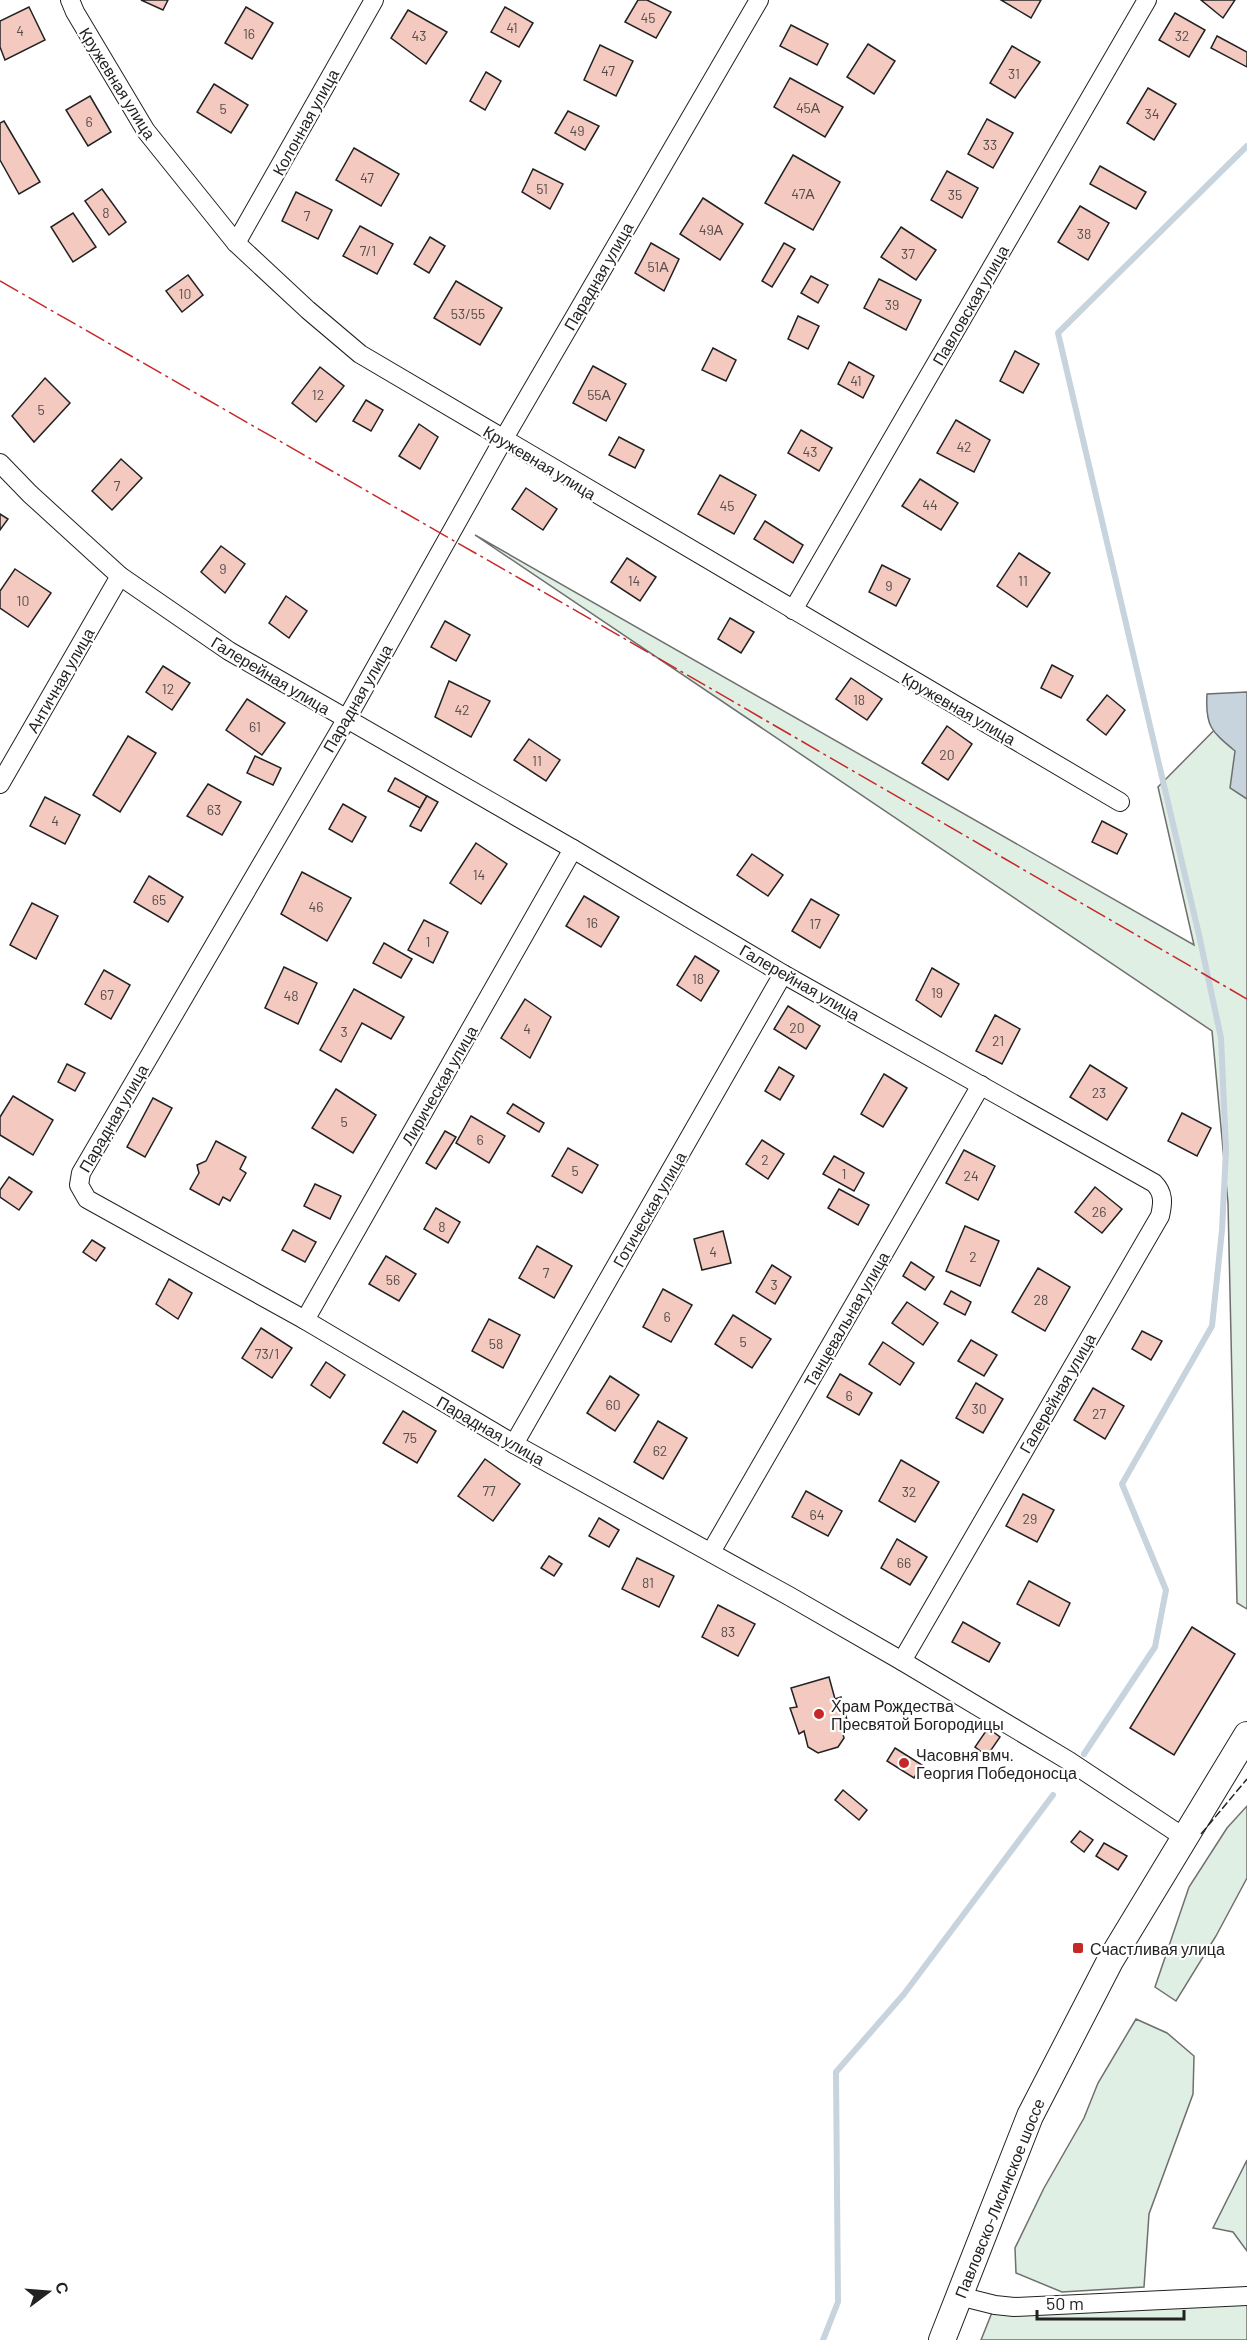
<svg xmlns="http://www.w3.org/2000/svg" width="1247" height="2340" font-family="Barlow,sans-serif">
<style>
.green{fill:#e0efe3;stroke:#6f6f6f;stroke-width:1.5}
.water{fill:#c7d3dd;stroke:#6f6f6f;stroke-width:1.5}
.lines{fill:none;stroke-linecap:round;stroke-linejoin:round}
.stream{stroke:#c7d3dd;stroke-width:6}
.building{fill:#f3c9c0;stroke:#222;stroke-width:1.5}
.minor-casing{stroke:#222;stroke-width:20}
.secondary-casing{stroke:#222;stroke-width:28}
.minor{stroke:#fff;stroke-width:18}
.secondary{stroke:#fff;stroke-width:26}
.fence{stroke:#222;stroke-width:1.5;stroke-dasharray:8 3;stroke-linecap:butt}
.power{stroke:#c62828;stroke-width:1.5;stroke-dasharray:21 4.5 3 4.5;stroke-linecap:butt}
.poi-dot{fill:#c62828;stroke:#fff;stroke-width:2}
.labels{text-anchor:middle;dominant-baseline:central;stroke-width:4.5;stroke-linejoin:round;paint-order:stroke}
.number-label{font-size:14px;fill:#564c4a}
.street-label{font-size:16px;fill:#222;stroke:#fff}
.poi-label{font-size:16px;fill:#222;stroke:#fff;text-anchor:start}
</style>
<rect width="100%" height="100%" fill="#fff"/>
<g class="green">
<polygon points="475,535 1194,945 1158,787 1247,697 1247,1609 1237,1603 1228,1203 1212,1031"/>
<polygon points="1247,1806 1247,1878 1216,1936 1176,2001 1155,1987 1189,1887 1227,1828"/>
<polygon points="1136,2019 1167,2033 1194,2056 1193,2094 1149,2214 1144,2287 1062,2292 1016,2273 1015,2248 1044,2188 1084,2118 1098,2083"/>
<polygon points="1247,2160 1247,2251 1233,2232 1213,2228"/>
<polygon points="1247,2296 1247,2340 981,2340 995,2305"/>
</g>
<path class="water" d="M1247,692V799L1230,788L1235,751C1211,731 1205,726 1207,694Z"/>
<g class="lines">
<g class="stream">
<polyline points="1084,1754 1155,1647 1166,1590 1122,1484 1212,1326 1222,1230 1226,1150 1221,1038 1199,935 1058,333 1247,146"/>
<polyline points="823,2340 838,2302 836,2072 904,1994 1053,1795"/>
</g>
</g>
<g class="building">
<polygon points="141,0 168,0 163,10"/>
<polygon points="638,0 647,0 671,12 656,38 625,22"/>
<polygon points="1001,0 1041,0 1031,18"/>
<polygon points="1201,0 1235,0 1223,18"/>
<polygon points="29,7 45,40 5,60 0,47 0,21"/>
<polygon points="246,7 273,23 252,59 225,43"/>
<polygon points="505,7 533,23 519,47 491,32"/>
<polygon points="408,10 447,32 426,64 391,38"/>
<polygon points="1175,13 1205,30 1189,57 1159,40"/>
<polygon points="791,25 828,44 817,65 780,46"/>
<polygon points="1217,36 1247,52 1247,67 1211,48"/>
<polygon points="868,44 895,61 874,94 847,77"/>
<polygon points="600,45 633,61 616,96 584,80"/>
<polygon points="1012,46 1040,62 1015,98 990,83"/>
<polygon points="486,72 501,81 485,110 470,101"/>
<polygon points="790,78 843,107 825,137 774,107"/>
<polygon points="214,84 248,105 231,133 197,112"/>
<polygon points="1148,88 1176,104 1154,140 1127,123"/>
<polygon points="90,96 111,132 88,146 66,110"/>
<polygon points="568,111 599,126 585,150 555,133"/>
<polygon points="987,119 1013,133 993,168 968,154"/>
<polygon points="4,121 40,182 19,194 0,160 0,123"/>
<polygon points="354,148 399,174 381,206 336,180"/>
<polygon points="793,155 840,182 813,230 765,203"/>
<polygon points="1100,166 1146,192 1136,209 1090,184"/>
<polygon points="533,169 563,184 550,209 522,192"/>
<polygon points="947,171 978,188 962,218 931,200"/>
<polygon points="102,189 126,222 109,235 85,201"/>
<polygon points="296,192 332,210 318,239 282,221"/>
<polygon points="703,198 743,224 720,260 680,234"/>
<polygon points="1080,206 1109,223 1088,260 1058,242"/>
<polygon points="73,213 96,247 73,262 51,227"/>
<polygon points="360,226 393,244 377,274 343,256"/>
<polygon points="901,227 936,250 916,280 881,257"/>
<polygon points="430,237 445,246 429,273 414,264"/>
<polygon points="651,243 679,259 664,291 635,273"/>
<polygon points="784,243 795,249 772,287 762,281"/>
<polygon points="188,275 203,295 182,312 166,291"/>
<polygon points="811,276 828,285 818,303 801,293"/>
<polygon points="879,279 921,300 906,330 864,308"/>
<polygon points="456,281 502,308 480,345 434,318"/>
<polygon points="798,316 819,326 808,349 788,339"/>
<polygon points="713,348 736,360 726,381 702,370"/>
<polygon points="1015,351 1039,364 1023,393 1000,381"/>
<polygon points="849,362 874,376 863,398 838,384"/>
<polygon points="593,366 626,384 606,421 573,403"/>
<polygon points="320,367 344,386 316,422 292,403"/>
<polygon points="45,378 70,403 34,442 12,416"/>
<polygon points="366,400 383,410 371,431 353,421"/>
<polygon points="956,420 990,440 974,472 937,453"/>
<polygon points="419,424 438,437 420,469 399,456"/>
<polygon points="801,430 832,448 819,471 788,453"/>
<polygon points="619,437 644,450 635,468 609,455"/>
<polygon points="121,459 142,478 112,510 92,491"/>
<polygon points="720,475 756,495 734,534 698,514"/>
<polygon points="920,479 958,503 941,530 902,506"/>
<polygon points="526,488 557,509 543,530 512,509"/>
<polygon points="0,514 8,519 0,530"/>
<polygon points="765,521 803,545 793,563 754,539"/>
<polygon points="221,546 245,564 225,593 201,572"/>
<polygon points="1019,553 1050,573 1027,607 997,586"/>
<polygon points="627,558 656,577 640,601 611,582"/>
<polygon points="882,565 910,579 896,606 869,592"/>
<polygon points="15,569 51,593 28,627 0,608 0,591"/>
<polygon points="286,596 307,611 289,638 269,623"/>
<polygon points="730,618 754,632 741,653 718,639"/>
<polygon points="445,621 470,635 456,661 431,647"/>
<polygon points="1052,665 1073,676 1061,698 1041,688"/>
<polygon points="163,666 190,683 172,710 146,692"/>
<polygon points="851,678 882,699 867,720 836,699"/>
<polygon points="449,681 490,701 471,737 435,717"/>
<polygon points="1107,695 1125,710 1106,735 1087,720"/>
<polygon points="247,699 285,723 262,755 226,730"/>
<polygon points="947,726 972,744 948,780 922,763"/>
<polygon points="128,736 156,753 120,812 93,795"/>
<polygon points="529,739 560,760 546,781 514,760"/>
<polygon points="255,756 281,768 273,785 247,773"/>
<polygon points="395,778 427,796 420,808 388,791"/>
<polygon points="208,784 241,802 222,835 187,816"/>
<polygon points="427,796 438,802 421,831 410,826"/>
<polygon points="45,797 80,815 65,844 30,826"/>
<polygon points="343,804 366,817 352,842 329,829"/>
<polygon points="1102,821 1127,834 1117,854 1092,842"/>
<polygon points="476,843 507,864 481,904 450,883"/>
<polygon points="752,854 783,875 768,896 737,875"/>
<polygon points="302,872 351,898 327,941 281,914"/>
<polygon points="149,876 183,897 168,922 134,902"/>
<polygon points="584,896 619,917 601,947 566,926"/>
<polygon points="811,899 839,915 820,948 792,931"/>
<polygon points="32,903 58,916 36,959 10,945"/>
<polygon points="424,920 448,932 433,963 408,950"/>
<polygon points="384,943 412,959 401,978 373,963"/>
<polygon points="695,956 719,971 701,1001 677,985"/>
<polygon points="284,967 317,983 298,1024 265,1008"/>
<polygon points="932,968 959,984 941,1017 916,1000"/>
<polygon points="104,970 130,985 111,1019 85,1004"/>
<polygon points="354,989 404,1017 391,1039 362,1023 341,1062 320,1050"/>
<polygon points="525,999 551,1017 530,1058 501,1038"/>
<polygon points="788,1006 820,1026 806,1049 774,1029"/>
<polygon points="995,1015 1020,1029 1002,1064 976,1051"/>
<polygon points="67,1064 85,1073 75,1091 58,1082"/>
<polygon points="1090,1065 1127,1088 1107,1120 1070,1097"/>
<polygon points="779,1067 794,1076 780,1100 765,1091"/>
<polygon points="884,1074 907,1088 883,1127 861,1114"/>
<polygon points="336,1089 376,1115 353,1153 312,1128"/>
<polygon points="13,1096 53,1120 33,1155 0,1135 0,1117"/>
<polygon points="153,1098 172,1108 145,1157 127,1147"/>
<polygon points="513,1104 544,1123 539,1132 507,1113"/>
<polygon points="1182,1113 1211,1128 1197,1156 1168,1141"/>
<polygon points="471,1116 505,1136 489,1163 456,1143"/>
<polygon points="445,1131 456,1137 436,1169 426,1163"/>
<polygon points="762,1140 784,1154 768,1179 746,1164"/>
<polygon points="216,1141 246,1157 240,1169 246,1173 230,1201 223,1197 219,1205 190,1189 199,1173 197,1165 206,1161"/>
<polygon points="568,1148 598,1165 582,1193 552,1176"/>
<polygon points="964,1150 995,1166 978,1200 946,1183"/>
<polygon points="834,1156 864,1173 854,1191 823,1174"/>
<polygon points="9,1177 32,1192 19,1210 0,1197 0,1190"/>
<polygon points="315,1184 341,1196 330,1219 304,1206"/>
<polygon points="1095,1187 1122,1209 1102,1233 1075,1212"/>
<polygon points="839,1189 869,1205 858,1225 828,1208"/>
<polygon points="436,1208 460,1222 448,1243 424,1229"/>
<polygon points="965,1226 999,1241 980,1286 946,1271"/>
<polygon points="293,1230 316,1242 305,1262 282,1250"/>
<polygon points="723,1231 731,1263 702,1270 694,1239"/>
<polygon points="92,1240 105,1248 96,1261 83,1252"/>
<polygon points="537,1246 572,1266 554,1298 519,1278"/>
<polygon points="386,1256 416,1274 399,1301 369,1284"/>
<polygon points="911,1262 934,1277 925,1290 903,1276"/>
<polygon points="772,1265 791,1277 775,1304 756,1292"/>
<polygon points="1038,1268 1070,1287 1045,1331 1012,1312"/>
<polygon points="169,1279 192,1293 178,1319 156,1304"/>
<polygon points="663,1289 692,1305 671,1342 643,1327"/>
<polygon points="951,1291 971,1302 965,1315 944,1304"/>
<polygon points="907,1302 938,1323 923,1345 892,1323"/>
<polygon points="733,1315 771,1339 752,1368 715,1344"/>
<polygon points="489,1319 520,1335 503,1368 472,1351"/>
<polygon points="261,1328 292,1348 272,1378 242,1358"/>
<polygon points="1142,1331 1162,1341 1151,1360 1132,1349"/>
<polygon points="971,1340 997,1355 984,1376 958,1361"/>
<polygon points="883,1342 914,1363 900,1385 869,1364"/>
<polygon points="326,1362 345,1375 330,1398 311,1385"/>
<polygon points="840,1374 872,1393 859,1415 827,1397"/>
<polygon points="610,1376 639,1395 615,1431 587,1413"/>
<polygon points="976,1383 1003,1399 983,1433 956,1418"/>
<polygon points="1093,1388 1124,1406 1105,1439 1074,1420"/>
<polygon points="403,1411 436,1431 417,1463 383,1443"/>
<polygon points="658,1421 687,1438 663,1479 634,1462"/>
<polygon points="485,1459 520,1484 493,1521 458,1496"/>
<polygon points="901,1460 939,1482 915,1522 879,1501"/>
<polygon points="806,1491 842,1511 828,1536 792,1517"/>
<polygon points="1023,1494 1054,1510 1037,1542 1006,1526"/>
<polygon points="599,1518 619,1530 609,1547 589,1536"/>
<polygon points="897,1539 927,1557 910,1585 881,1568"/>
<polygon points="549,1556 562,1564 554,1576 541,1568"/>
<polygon points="637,1558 674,1576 659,1607 622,1589"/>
<polygon points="1029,1581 1070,1603 1059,1626 1017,1604"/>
<polygon points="718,1605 755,1624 738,1656 702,1637"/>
<polygon points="963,1622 1000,1643 989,1662 952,1642"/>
<polygon points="1192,1627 1235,1654 1174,1755 1130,1728"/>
<polygon points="829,1677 835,1699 841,1697 847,1720 840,1722 844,1738 838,1747 818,1753 808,1747 804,1731 799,1734 790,1708 797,1707 791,1688"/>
<polygon points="988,1728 1000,1737 987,1756 975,1747"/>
<polygon points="895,1748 922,1765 914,1778 887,1761"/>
<polygon points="843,1790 867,1810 859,1820 835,1800"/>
<polygon points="1080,1831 1093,1840 1084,1852 1071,1842"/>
<polygon points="1104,1843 1127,1856 1118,1870 1096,1856"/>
</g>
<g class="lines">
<defs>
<g id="minor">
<polyline points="70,0 75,12 146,131 236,243 308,310 360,354 1120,802"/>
<polyline points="759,0 503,440 346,720 81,1173 79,1185 87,1199 305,1320 514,1444 789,1596 902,1661 1069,1761 1185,1838"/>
<polyline points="236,243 374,0"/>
<path d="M0,463L30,494L120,576L229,651L573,849L783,974L1154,1183C1164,1193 1163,1203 1160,1216L902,1661"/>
<polyline points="793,610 1147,0"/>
<polyline points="0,784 120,576"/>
<polyline points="305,1320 573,849"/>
<polyline points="514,1444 783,974"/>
<polyline points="711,1552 981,1085"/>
<polyline points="959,2296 995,2305 1014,2307 1247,2296"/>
</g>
<polyline id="secondary" points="942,2340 1030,2116 1110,1961 1247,1735"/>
</defs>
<use href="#minor" class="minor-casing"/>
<use href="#secondary" class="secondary-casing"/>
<use href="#minor" class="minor"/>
<use href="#secondary" class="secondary"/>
<polyline class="fence" points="1201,1834 1247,1779"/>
<polyline class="power" points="0,281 594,621 1247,999"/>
</g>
<g class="poi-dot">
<circle cx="819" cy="1714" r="6"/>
<circle cx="904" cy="1763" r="6"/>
<rect x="1072" y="1942" width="12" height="12" rx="3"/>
</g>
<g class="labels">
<g class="number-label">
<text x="648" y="17">45</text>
<text x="512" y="27">41</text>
<text x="20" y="30">4</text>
<text x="249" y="33">16</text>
<text x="419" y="35">43</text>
<text x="1182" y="35">32</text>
<text x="608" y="70">47</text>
<text x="1014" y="73">31</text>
<text x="808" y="107">45А</text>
<text x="223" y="108">5</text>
<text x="1152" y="113">34</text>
<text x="89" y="121">6</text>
<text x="577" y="130">49</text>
<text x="990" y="144">33</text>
<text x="367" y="177">47</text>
<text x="542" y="188">51</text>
<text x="803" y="193">47А</text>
<text x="955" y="194">35</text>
<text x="106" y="212">8</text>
<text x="307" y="215">7</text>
<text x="711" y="229">49А</text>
<text x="1084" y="233">38</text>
<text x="368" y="250">7/1</text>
<text x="908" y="253">37</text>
<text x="658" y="266">51А</text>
<text x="185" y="293">10</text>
<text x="892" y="304">39</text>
<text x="468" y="313">53/55</text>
<text x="856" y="380">41</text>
<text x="318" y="394">12</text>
<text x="599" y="394">55А</text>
<text x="41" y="409">5</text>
<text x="964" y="446">42</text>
<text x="810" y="451">43</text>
<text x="117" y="485">7</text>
<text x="930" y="504">44</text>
<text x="727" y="505">45</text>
<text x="223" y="568">9</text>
<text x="634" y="580">14</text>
<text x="1023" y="580">11</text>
<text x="889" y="585">9</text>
<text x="23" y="600">10</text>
<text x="168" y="688">12</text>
<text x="859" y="699">18</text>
<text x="462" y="709">42</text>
<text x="255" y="726">61</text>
<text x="947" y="754">20</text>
<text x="537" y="760">11</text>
<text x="214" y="809">63</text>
<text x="55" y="820">4</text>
<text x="479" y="874">14</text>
<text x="159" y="899">65</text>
<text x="316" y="906">46</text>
<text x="592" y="922">16</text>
<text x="815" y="923">17</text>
<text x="428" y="941">1</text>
<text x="698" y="978">18</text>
<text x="937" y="992">19</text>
<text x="107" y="994">67</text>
<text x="291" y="995">48</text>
<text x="797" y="1027">20</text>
<text x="527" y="1028">4</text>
<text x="344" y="1031">3</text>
<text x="998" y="1040">21</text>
<text x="1099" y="1092">23</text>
<text x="344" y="1121">5</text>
<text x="480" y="1139">6</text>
<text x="765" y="1159">2</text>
<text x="575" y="1170">5</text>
<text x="844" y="1173">1</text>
<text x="971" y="1175">24</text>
<text x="1099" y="1211">26</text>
<text x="442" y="1226">8</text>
<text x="713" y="1251">4</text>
<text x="973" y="1256">2</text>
<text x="546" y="1272">7</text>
<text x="393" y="1279">56</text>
<text x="774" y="1284">3</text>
<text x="1041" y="1299">28</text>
<text x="667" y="1316">6</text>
<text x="743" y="1341">5</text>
<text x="496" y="1343">58</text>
<text x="267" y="1353">73/1</text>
<text x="849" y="1395">6</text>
<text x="613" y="1404">60</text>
<text x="979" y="1408">30</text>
<text x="1099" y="1413">27</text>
<text x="410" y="1437">75</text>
<text x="660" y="1450">62</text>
<text x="489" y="1490">77</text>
<text x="909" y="1491">32</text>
<text x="817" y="1514">64</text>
<text x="1030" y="1518">29</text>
<text x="904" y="1562">66</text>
<text x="648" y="1582">81</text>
<text x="728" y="1631">83</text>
</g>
<g class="street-label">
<text transform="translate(118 83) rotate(58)">Кружевная улица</text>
<text transform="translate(305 122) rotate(-61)">Колонная улица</text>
<text transform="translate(598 276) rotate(-60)">Парадная улица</text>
<text transform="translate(970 305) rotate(-60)">Павловская улица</text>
<text transform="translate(540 462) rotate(31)">Кружевная улица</text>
<text transform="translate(271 675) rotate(31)">Галерейная улица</text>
<text transform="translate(60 680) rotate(-60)">Античная улица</text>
<text transform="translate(357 698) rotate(-60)">Парадная улица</text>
<text transform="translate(959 708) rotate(30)">Кружевная улица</text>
<text transform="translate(800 982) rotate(30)">Галерейная улица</text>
<text transform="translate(439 1085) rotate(-60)">Лирическая улица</text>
<text transform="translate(113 1118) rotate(-60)">Парадная улица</text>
<text transform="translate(649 1209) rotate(-60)">Готическая улица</text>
<text transform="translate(846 1319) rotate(-60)">Танцевальная улица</text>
<text transform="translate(1057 1393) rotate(-60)">Галерейная улица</text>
<text transform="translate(491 1430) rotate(30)">Парадная улица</text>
<text transform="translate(999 2198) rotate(-68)">Павловско-Лисинское шоссе</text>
</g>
<g class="poi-label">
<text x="831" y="1705">Храм Рождества<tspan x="831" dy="18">Пресвятой Богородицы</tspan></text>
<text x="916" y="1754">Часовня вмч.<tspan x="916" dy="18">Георгия Победоносца</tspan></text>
<text x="1090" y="1948">Счастливая улица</text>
</g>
</g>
<g transform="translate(48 2292) rotate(74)" stroke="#ffffff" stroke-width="4.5" paint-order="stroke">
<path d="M0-4.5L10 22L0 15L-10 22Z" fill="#222222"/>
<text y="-9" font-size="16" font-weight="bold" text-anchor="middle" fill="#222222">С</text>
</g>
<path d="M1037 2310v9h147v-9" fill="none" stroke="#222222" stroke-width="3"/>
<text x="1046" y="2310" font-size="18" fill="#222222" stroke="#ffffff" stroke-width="4.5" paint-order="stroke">50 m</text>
</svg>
